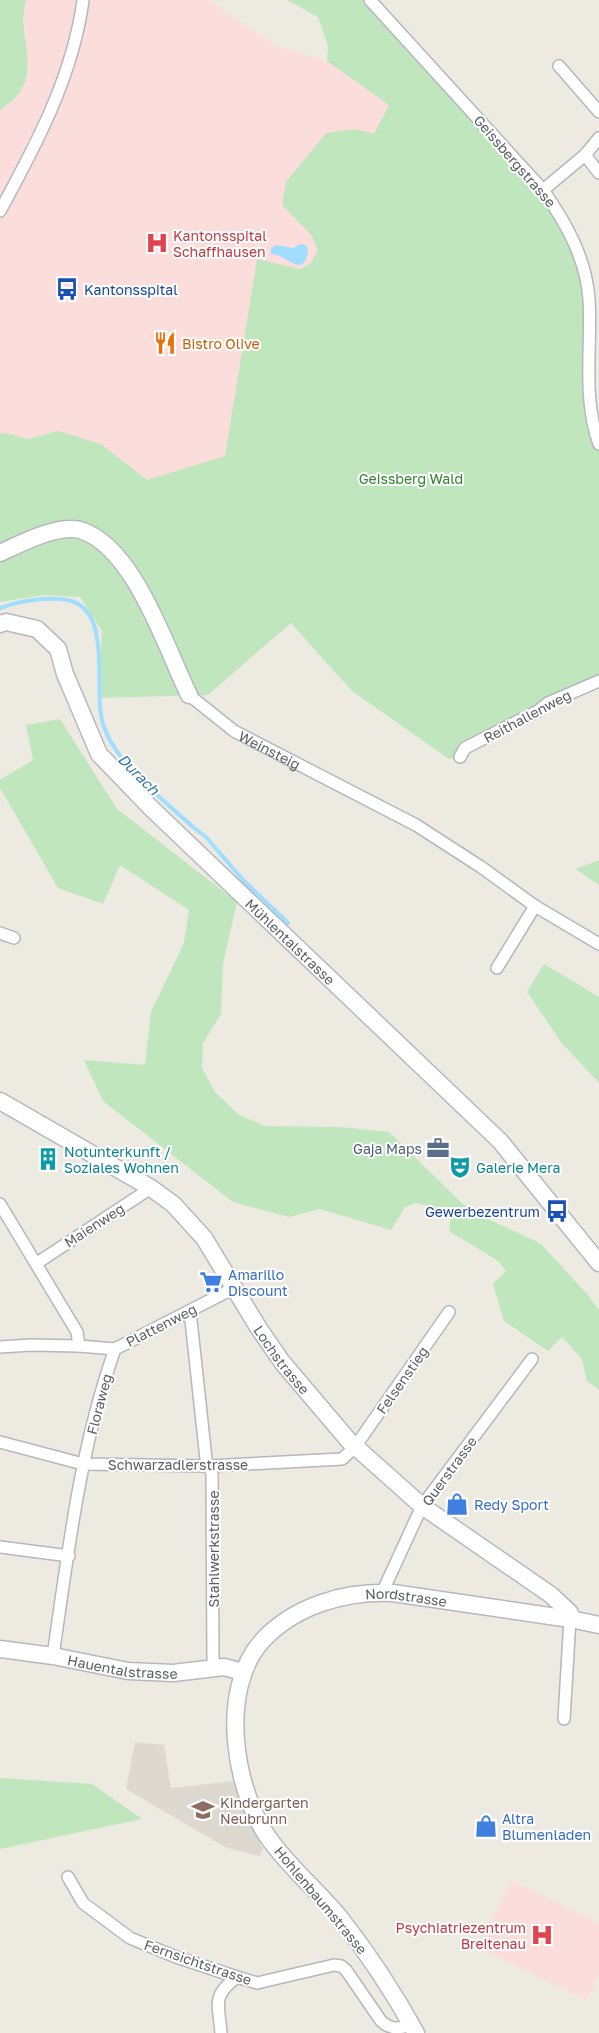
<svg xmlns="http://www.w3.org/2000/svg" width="599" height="2033" font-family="'Golos Text',sans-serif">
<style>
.education{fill:#ddd9d0}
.medical{fill:#fbdddc}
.green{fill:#c0e6bd}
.water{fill:#a0ddff}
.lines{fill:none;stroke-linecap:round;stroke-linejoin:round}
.stream{stroke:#a0ddff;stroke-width:4}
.street-casing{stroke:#b4b8bc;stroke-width:14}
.secondary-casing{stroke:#b5b9bf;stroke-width:19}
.street{stroke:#fff;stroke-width:11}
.secondary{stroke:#fff;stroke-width:16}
.labels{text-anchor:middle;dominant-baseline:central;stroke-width:4;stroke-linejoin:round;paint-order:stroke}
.street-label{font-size:14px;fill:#5a5f63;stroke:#fff}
.health-label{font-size:14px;fill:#be3a42;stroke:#fff;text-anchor:start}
.transit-label{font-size:14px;fill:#164399;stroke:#fff;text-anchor:start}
.food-label{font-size:14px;fill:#c56008;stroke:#fff;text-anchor:start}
.park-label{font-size:14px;fill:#348232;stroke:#fff}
.service-label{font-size:14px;fill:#4e5e75;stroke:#fff;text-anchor:end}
.culture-label{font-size:14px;fill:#0d838f;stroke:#fff;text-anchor:start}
.shop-label{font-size:14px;fill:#366cbe;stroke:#fff;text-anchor:start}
.education-label{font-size:14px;fill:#785e54;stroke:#fff;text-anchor:start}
.water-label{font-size:15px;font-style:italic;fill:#3979aa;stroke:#fff}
</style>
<rect width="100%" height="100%" fill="#edeae1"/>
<polygon class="education" points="135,1742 164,1745 171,1788 234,1781 238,1797 263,1849 260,1856 227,1848 126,1789"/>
<g class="medical">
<polygon points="26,0 141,0 142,2 143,0 209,0 276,46 327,61 389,105 374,134 356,129 282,205 311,235 318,250 310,264 300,269 257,260 225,456 147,480 101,444 58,431 27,439 7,433 0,434 0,111 20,93 29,72 23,11"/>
<polygon points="511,1881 599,1923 599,1974 587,2000 479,1948"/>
</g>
<g class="green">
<path d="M0,0H26C16,30 39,63 20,92C15,99 6,105 0,111Z"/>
<polygon points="287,0 370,0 543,190 581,256 589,393 599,444 599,681 460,757 449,759 352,691 291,623 208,695 98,698 102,631 80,597 45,595 0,602 0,434 7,433 27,439 58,431 101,444 147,480 225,456 257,259 300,269 310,264 318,250 311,235 282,205 286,182 326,133 356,129 374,134 389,105 327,61 328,46 318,17"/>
<polygon points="60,719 117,809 237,902 223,964 221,1014 203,1043 202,1068 215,1092 239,1115 266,1126 340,1127 389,1132 470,1211 540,1243 588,1295 599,1310 599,1390 587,1381 582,1359 562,1337 548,1351 504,1321 493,1284 506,1271 498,1261 449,1231 452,1212 416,1203 405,1207 391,1230 320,1209 289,1217 233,1202 103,1101 84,1060 145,1065 151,1012 184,943 189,910 120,865 103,904 58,888 0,788 0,780 33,760 26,725"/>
<polygon points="599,860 599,885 576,869"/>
<polygon points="544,964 599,997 599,1083 561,1042 527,992"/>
<polygon points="0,1778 92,1784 142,1819 0,1849"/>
</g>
<path class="water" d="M301,244L306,245C310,251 307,261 301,265C291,266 283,254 271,254V248L276,245L293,248Z"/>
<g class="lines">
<path class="stream" d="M0,608C20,601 39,598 60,599C119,602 89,693 105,730C121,768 164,800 194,828L206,837L243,880L288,923"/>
<defs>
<g id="street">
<path d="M370,0L543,190C566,223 586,258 589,299C592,347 582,397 599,444"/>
<polyline points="559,66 599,112"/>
<polyline points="585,155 599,173"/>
<polyline points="543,190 585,155 599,138"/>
<path d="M0,211C36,145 73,76 83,0"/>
<path id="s1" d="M189,695L234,731L416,825L481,867L535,906L599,944"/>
<polyline points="460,757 465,748 538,711 548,703 599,681"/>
<polyline points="0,933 14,938"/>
<polyline points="497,968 535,906"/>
<path d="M0,1204L77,1332L79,1346L115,1349C80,1447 68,1553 53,1656"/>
<polyline points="37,1263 151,1188"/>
<polyline points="190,1311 206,1459 212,1474 213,1659 215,1668"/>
<polyline points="0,1347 31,1345 79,1346"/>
<polyline points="115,1349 234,1288"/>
<polyline points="0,1442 83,1464 209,1466 342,1459 355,1447 449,1312"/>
<polyline points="0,1547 69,1556"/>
<polyline points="382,1593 422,1506 532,1359"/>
<polyline points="564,1719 570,1619"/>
<path d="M68,1877L83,1903L130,1938L176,1957L237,1977L257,1983L334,1965L341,1966L346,1970L381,2021C391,2030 399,2029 411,2025"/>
<path d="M221,2033C219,2005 211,1996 237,1977"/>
</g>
<g id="secondary">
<path d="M0,553C20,544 57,524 80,530C134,546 166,648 189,695"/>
<path id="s2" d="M0,624L6,622L37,629L58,649L65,674L99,754L151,808L500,1141L599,1263"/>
<path id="s3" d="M0,1101L151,1188L173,1204L204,1238L258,1327L282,1362L349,1441L422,1506L551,1595L570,1613V1619"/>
<path id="s4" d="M0,1649L53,1656L128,1671L173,1673L224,1667L243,1672"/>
<path id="s5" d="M416,2033C394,1993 369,1955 341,1919C319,1892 291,1869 270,1840C234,1791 218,1690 262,1641C295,1605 346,1591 393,1593L570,1619L599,1625"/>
</g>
</defs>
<use href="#street" class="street-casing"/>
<use href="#secondary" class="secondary-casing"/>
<use href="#street" class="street"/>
<use href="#secondary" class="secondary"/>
</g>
<defs>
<symbol id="hospital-bare" viewBox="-9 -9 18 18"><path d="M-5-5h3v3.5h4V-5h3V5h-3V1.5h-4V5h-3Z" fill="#e0444e" stroke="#fff" stroke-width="2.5" paint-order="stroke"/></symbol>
<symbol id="bus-bare" viewBox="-9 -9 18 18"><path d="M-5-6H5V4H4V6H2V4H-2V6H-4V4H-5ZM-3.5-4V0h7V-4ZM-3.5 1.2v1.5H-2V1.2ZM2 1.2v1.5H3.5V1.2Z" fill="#1a4fb4" stroke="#fff" stroke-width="2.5" paint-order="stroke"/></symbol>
<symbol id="restaurant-bare" viewBox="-9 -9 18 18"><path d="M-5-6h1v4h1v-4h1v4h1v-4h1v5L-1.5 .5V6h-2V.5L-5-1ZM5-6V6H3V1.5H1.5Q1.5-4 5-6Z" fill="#e8710a" stroke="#fff" stroke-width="2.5" paint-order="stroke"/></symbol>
<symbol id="office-bare" viewBox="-9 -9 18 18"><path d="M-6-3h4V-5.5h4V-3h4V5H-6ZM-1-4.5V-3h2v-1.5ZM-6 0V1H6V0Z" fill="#5c6f8a" stroke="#fff" stroke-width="2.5" paint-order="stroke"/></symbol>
<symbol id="building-bare" viewBox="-9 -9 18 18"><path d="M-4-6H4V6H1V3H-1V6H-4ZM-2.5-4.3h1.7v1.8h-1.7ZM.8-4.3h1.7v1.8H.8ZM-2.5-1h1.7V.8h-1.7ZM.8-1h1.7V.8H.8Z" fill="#0f9aa8" stroke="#fff" stroke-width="2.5" paint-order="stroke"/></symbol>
<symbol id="theatre-bare" viewBox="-9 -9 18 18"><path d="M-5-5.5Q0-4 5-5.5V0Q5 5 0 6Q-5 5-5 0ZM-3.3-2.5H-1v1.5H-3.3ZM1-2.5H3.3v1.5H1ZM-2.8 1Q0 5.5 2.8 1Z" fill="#0f9aa8" stroke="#fff" stroke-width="2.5" paint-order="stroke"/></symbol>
<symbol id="supermarket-bare" viewBox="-9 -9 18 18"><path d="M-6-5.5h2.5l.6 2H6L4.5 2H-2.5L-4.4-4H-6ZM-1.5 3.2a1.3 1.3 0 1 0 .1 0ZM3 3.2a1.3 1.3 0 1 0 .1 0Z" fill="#3f7fe0" stroke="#fff" stroke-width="2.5" paint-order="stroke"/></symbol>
<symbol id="shop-bare" viewBox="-9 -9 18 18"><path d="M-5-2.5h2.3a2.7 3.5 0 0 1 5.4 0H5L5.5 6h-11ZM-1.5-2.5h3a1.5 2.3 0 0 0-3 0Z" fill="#3f7fe0" stroke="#fff" stroke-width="2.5" paint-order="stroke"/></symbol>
<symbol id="school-bare" viewBox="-9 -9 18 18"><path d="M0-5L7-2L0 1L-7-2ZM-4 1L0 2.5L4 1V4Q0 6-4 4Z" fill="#8d6e63" stroke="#fff" stroke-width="2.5" paint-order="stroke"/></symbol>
</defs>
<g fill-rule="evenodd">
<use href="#hospital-bare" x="141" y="227" width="32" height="32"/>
<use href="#bus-bare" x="51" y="273" width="32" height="32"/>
<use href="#restaurant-bare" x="149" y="327" width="32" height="32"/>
<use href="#office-bare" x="422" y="1132" width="32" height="32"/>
<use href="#building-bare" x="32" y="1143" width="32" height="32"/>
<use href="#theatre-bare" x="444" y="1151" width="32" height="32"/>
<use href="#bus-bare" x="541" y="1195" width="32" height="32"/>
<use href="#supermarket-bare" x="195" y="1266" width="32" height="32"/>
<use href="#shop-bare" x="441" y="1488" width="32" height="32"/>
<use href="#school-bare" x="187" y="1794" width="32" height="32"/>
<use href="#shop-bare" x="470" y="1810" width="32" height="32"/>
<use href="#hospital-bare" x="526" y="1919" width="32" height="32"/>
</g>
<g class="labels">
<g class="street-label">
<text transform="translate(515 161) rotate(49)">Geissbergstrasse</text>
<text transform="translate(527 716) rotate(-28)">Reithallenweg</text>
<text stroke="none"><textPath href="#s1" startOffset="98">Weinsteig</textPath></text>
<text stroke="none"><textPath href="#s2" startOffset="448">Mühlentalstrasse</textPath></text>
<text transform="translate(94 1225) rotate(-33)">Maienweg</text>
<text transform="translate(161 1325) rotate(-27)">Plattenweg</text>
<text stroke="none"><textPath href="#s3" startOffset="392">Lochstrasse</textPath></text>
<text transform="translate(402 1380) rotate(-55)">Felsenstieg</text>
<text transform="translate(99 1404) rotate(-75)">Floraweg</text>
<text x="178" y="1464">Schwarzadlerstrasse</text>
<text transform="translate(449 1471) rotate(-54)">Querstrasse</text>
<text transform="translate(213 1549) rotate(-90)">Stahlwerkstrasse</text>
<text stroke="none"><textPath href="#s5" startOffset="612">Nordstrasse</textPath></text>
<text stroke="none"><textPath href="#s4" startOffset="124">Hauentalstrasse</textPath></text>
<text transform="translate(321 1900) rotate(50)">Hohlenbaumstrasse</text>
<text transform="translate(198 1962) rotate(19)">Fernsichtstrasse</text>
</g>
<g class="health-label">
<text x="173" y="235">Kantonsspital<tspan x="173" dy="16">Schaffhausen</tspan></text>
<text x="526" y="1927" text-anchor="end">Psychiatriezentrum<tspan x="526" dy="16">Breitenau</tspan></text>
</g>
<g class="transit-label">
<text x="84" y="289">Kantonsspital</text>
<text x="540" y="1211" text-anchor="end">Gewerbezentrum</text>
</g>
<g class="food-label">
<text x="182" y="343">Bistro Olive</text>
</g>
<g class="park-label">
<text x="411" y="478">Geissberg Wald</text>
</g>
<g class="service-label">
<text x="422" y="1148">Gaja Maps</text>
</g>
<g class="culture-label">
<text x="64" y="1151">Notunterkunft /<tspan x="64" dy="16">Soziales Wohnen</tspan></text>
<text x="476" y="1167">Galerie Mera</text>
</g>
<g class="shop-label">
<text x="228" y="1274">Amarillo<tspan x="228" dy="16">Discount</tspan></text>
<text x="474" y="1504">Redy Sport</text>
<text x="502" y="1818">Altra<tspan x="502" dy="16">Blumenladen</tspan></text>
</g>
<g class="education-label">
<text x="220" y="1802">Kindergarten<tspan x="220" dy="16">Neubrunn</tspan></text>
</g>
<g class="water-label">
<text transform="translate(139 774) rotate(45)">Durach</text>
</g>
</g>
</svg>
